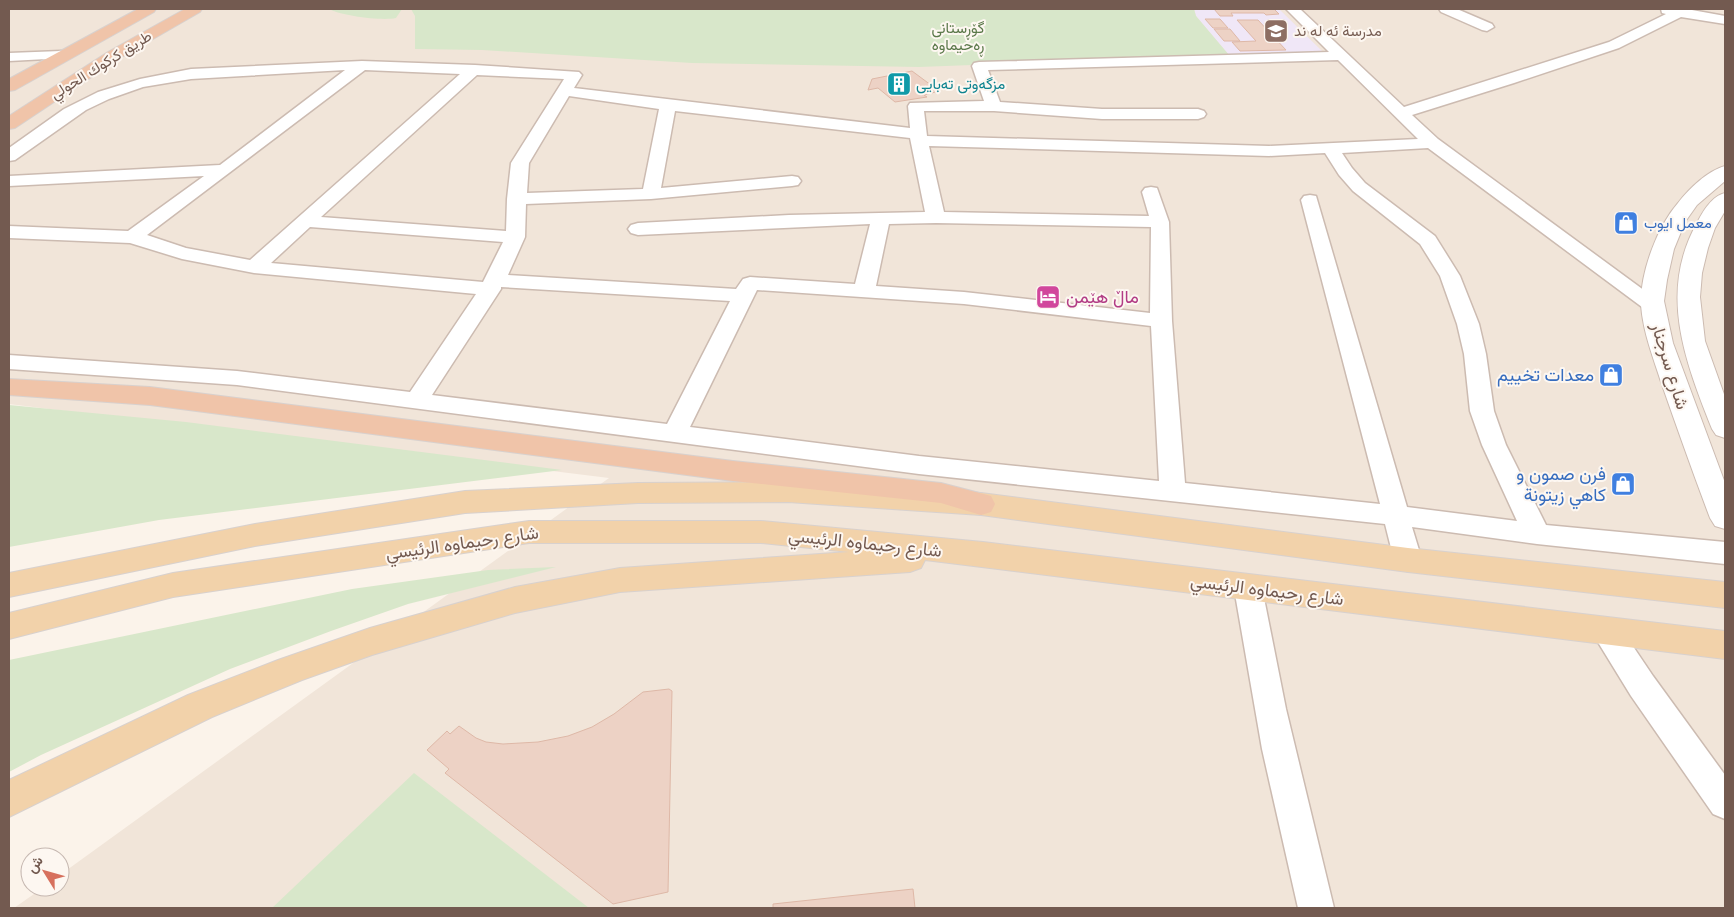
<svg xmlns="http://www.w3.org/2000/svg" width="1734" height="917" font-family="'Nunito Sans',Vazirmatn,sans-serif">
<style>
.residential{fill:#f1e5d9}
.education{fill:#f0e7f7}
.green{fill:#d8e7ca}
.building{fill:#edd2c5;stroke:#deb8a7}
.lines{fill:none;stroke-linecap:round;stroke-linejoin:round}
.minor-casing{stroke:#ccbbb1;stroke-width:3}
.tertiary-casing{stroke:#ccbbb1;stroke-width:2}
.primary-casing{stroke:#d8d1ce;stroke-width:2}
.trunk-casing{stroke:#d8d1ce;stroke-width:2}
.minor{fill:#fff;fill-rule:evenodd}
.tertiary{fill:#fff;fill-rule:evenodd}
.primary{fill:#f2d2aa;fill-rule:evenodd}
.trunk{fill:#f0c4a9;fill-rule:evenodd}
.labels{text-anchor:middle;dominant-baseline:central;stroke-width:4;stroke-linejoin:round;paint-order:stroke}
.far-park-label{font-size:15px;fill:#5a7849;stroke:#fdf7f1}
.far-education-label{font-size:15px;fill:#785e54;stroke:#fdf7f1;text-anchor:start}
.far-street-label{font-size:15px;fill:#735a50;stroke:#fdf7f1}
.far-culture-label{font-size:15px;fill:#0d838f;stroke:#fdf7f1;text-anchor:start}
.far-shop-label{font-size:15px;fill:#366cbe;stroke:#fdf7f1;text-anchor:start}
.hotel-label{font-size:18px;fill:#b23c85;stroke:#fdf7f1;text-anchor:start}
.street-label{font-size:18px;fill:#735a50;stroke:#fdf7f1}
.shop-label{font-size:18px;fill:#366cbe;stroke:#fdf7f1;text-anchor:end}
</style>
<rect width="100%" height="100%" fill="#fbf3ea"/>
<polygon class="residential" points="9,9 1725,9 1725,908 14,908 44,887 60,887 60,875 609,478 9,404"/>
<polygon class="education" points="1194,9 1279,9 1322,51 1229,55 1196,16"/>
<g class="green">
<path d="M329,9H402L396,18C382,21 342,16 329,9Z"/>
<polygon points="411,9 1194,9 1196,16 1229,55 919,67 692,63 482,50 415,49 415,16"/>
<polygon points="9,405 186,422 562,470 159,520 9,547"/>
<polygon points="556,567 408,604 331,631 230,669 41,755 9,772 9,660 352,589 488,570"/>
<polygon points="414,773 589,908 272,908"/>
</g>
<g class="building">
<polygon points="1214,9 1274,9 1279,14 1266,15 1264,13 1231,13 1233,16 1220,16"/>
<polygon points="1205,19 1220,19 1228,28 1213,28"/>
<polygon points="1237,20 1258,20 1286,50 1240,51 1232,42 1256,41"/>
<polygon points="1214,29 1230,29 1240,41 1224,41"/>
<polygon points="912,71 939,91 924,95 927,97 895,102 878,88 868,90 872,79"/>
<polygon points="669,689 672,691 668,892 613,904 445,773 449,769 427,750 447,731 450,734 459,726 476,738 486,742 503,744 538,742 568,736 592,727 614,714 643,692"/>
<polygon points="913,889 915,908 773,908 773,904"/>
</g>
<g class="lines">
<defs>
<g id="minor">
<path d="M1286,9H1300L1404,107L1609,42L1666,14L1662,13L1661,9H1693L1692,10L1725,16V24L1681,17L1619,48L1514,83L1412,115L1438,139L1660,302L1664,306L1660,310L1653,312L1646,310L1428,148L1342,153L1352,168L1365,183L1435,236L1460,276L1479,324L1486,354L1494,411L1506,445L1546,525L1725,542V564L1537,544L1412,527L1422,560L1418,568L1408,571L1398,568L1394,560L1385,524L919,474L237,385L9,369V355L237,371L410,392L476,294L254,273L182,259L130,243L9,238V226L128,231L204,176L9,186V176L220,165L345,70L191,79L143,87L109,99L86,110L15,160L9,161V148L64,109L98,92L140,79L191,69L362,61L475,65L579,72L582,75L574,88L910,128L908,106L910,103L984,101L972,66L974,63L979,62L1329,52ZM1338,60L1418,139L1269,146L927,136L924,111H994L1102,119H1198L1204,117L1206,114L1204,111L1198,109H1102L1000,102L988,70ZM365,70L460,74L250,260L186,248L147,235ZM477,75L564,79L511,163L507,199L506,231L321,217ZM569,96L659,109L643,189L527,193L529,163ZM675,111L910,138L925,212L789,215L638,223L631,225L628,229L631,233L638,235L870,224L855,284L750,277L743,279L736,289L508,275L525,237L526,204L651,199L792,186L798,185L801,181L798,177L792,176L661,188ZM929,146L1269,156L1325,153L1339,175L1353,191L1420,244L1440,276L1457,324L1464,354L1470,411L1482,445L1517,521L1407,507L1316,196L1310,195L1304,196L1301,200L1380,504L1185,483L1172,321L1169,222L1157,188L1151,187L1145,188L1142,192L1149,216L944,212ZM936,223L1151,227L1150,313L964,292L876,286L889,224ZM310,227L503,242L483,282L271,263ZM501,287L730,301L667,424L432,395L501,289ZM757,290L964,304L1151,326L1159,481L919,456L690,427Z"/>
<polygon points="1439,9 1457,9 1492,24 1494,27 1487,31 1482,30 1441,12"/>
<polygon points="61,51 66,52 68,55 66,58 9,61 9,53"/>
<polygon points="1248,577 1258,580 1262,588 1286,709 1334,908 1298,908 1262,749 1234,588 1238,580"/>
<polygon points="1606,618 1616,621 1653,676 1725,775 1725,819 1713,814 1631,696 1596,639 1591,630 1596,621"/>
</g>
<g id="tertiary">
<path d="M1725,166V181L1697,205L1685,222L1674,249L1667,280L1664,301L1673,343L1725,483V529L1715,526L1710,518C1693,473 1677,428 1661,382C1653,357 1643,332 1641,305C1640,273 1657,227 1678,203C1689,189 1707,171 1725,166Z"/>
<path d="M1725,193V211L1715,228L1708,248L1702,273L1700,297L1705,341L1725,397V438L1716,435L1712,429C1685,361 1658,292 1697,223C1703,211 1712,196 1725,193Z"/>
</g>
<g id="primary">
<polygon points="788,482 981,493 1408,548 1725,582 1725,608 1408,572 981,515 788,502 638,503 465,513 255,546 9,597 9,573 255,524 465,491 638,483"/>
<polygon points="529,521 761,521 983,542 1725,631 1725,659 925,560 921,568 910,572 620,592 515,613 372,655 302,680 212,717 9,817 9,780 188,695 278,660 370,628 515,587 620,568 849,552 761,543 529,543 173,597 9,639 9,613 173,573"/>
</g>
<g id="trunk">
<polygon points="138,9 156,9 154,12 15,90 9,91 9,79"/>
<polygon points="185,9 202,9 200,12 120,58 15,128 9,129 9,116 108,52"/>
<polygon points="9,379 150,387 733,461 941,483 991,496 995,504 991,512 981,515 941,503 733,481 150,405 9,395"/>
</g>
</defs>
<use href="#minor" class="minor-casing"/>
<use href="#tertiary" class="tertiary-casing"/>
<use href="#primary" class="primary-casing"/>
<use href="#trunk" class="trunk-casing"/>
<use href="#minor" class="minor"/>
<use href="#tertiary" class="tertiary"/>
<use href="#primary" class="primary"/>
<use href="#trunk" class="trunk"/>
</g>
<defs>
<symbol id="school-square" viewBox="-11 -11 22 22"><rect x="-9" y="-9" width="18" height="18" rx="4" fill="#8d6e63" stroke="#fdf7f1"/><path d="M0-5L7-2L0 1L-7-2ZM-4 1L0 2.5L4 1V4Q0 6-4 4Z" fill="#fff"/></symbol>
<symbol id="building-square" viewBox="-11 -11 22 22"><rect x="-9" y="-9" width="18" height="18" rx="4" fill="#0f9aa8" stroke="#fdf7f1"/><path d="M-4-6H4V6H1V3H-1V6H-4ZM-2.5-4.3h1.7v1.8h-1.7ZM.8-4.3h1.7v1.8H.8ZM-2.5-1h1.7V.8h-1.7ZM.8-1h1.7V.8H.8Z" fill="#fff"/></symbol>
<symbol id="shop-square" viewBox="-11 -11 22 22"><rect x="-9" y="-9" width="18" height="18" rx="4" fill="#3f7fe0" stroke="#fdf7f1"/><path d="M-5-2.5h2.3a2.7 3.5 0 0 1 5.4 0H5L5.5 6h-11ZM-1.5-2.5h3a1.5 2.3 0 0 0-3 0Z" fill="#fff"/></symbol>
<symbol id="hotel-square" viewBox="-11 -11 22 22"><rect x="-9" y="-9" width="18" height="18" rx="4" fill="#d1479c" stroke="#fdf7f1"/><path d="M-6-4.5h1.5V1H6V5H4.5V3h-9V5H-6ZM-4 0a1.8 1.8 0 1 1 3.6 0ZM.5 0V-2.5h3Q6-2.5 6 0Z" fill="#fff"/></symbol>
</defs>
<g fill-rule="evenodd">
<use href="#school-square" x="1262" y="17" width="28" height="28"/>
<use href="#building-square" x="885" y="70" width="28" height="28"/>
<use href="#shop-square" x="1612" y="209" width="28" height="28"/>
<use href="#hotel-square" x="1034" y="283" width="28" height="28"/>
<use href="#shop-square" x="1597" y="361" width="28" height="28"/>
<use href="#shop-square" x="1609" y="470" width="28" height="28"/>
</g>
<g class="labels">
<g class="far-park-label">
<text x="958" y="28">گۆڕستانی<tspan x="958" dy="17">ڕەحیماوە</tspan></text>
</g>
<g class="far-education-label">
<text x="1294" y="31">مدرسة ئه له ند</text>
</g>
<g class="far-street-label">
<text transform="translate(101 65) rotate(-32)">طريق كركوك الحولي</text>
</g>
<g class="far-culture-label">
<text x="916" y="84">مزگەوتی تەبایی</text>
</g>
<g class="far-shop-label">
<text x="1644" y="223">معمل ايوب</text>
</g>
<g class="hotel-label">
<text x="1066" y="297">ماڵ هێمن</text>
</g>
<g class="street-label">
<text transform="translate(1670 366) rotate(73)">شارع سرجنار</text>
<text transform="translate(462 543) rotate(-8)">شارع رحيماوه الرئيسي</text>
<text transform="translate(865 543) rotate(6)">شارع رحيماوه الرئيسي</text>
<text transform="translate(1267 590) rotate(7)">شارع رحيماوه الرئيسي</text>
</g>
<g class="shop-label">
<text x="1594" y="375">معدات تخييم</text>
<text x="1606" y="474">فرن صمون و<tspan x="1606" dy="21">كاهي زيتونة</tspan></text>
</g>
</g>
<rect width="1734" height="917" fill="none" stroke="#735a50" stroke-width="20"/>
<g transform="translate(45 872) rotate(307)"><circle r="24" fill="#fdf7f1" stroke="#c6b8b1"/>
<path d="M0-4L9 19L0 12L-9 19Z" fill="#d7705d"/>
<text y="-8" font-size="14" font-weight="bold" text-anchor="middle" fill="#735a50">ش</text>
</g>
</svg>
